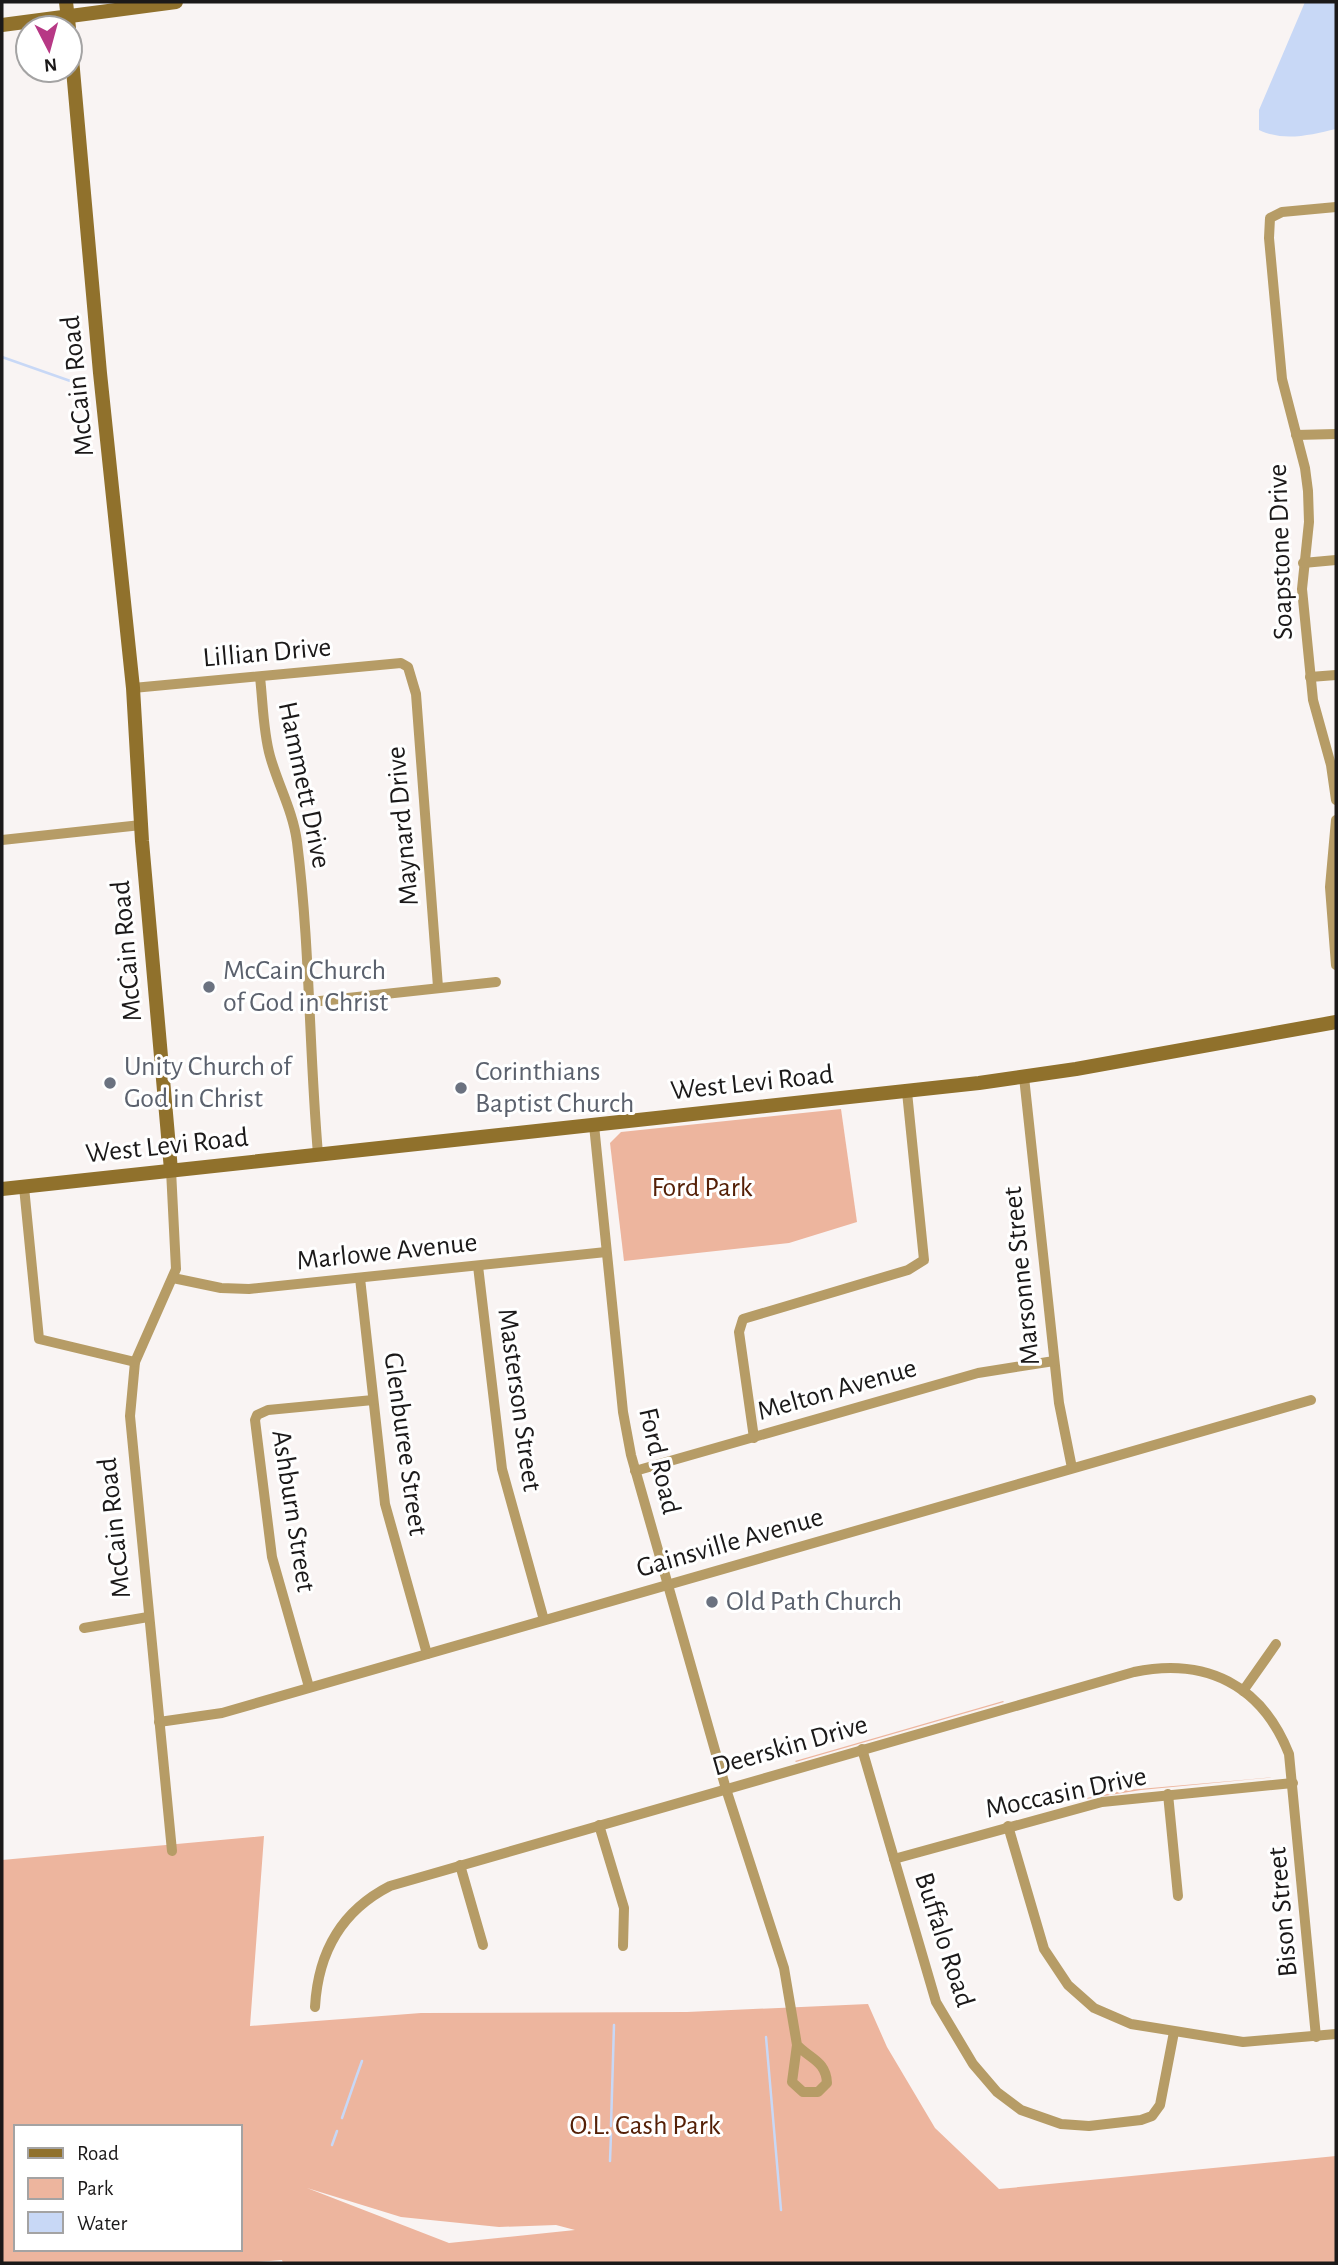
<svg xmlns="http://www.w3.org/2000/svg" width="1338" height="2265" font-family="'Alegreya Sans',sans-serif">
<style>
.green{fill:#edb59e;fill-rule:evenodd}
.water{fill:#c8d8f6}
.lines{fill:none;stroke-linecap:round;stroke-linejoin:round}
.stream{stroke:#c8d8f6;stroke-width:2.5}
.street{stroke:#b69c66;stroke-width:10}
.secondary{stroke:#90712c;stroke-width:14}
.worship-dot{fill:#6b7280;stroke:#fff;stroke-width:2.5}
.labels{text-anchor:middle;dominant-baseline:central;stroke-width:6;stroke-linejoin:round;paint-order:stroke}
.street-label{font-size:28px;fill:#1b1919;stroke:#fff}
.worship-label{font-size:28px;fill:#5b616d;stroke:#fff;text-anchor:start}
.park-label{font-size:28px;fill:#552007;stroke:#fff}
</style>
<rect width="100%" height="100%" fill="#f9f4f3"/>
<g class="green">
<polygon points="841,1109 857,1222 789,1243 624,1261 610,1143 621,1132"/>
<polygon points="1003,1701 1004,1702 796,1762 795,1761"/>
<polygon points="1276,1777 1141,1790 1061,1803 1128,1790"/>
<path d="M264,1836L250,2026L421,2013L687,2012L868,2004L887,2047L935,2128L999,2189L1336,2156V2263H283L282,2260L246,2263H2V1860ZM16,2127H240V2249H16ZM307,2188L401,2217L499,2227L556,2225L575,2230L449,2243Z"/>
</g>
<path class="water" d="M1305,2H1336V129C1310,135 1284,142 1259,130V110Z"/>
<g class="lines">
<g class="stream">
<polyline points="2,357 76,383"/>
<polyline points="766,2037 781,2210"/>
<path d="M342,2118C349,2098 355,2080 362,2061"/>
<polyline points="611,2126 614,2025"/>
<polyline points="332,2145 337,2131"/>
<polyline points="610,2161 611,2134"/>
</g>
<g class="street">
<polyline points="1336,207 1282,212 1270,218 1269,238 1282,379 1305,468 1308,491 1309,522 1302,589 1313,700 1331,765 1336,800"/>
<polyline points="1296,435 1336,434"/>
<polyline points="1303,563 1336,560"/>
<path d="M260,677C263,703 263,731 270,756C278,785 293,811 297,842C310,945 309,1050 318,1154"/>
<polyline points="1310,677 1336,675"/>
<polyline points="133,688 401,663 408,667 416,694 438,987"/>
<polyline points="1336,820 1330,887 1336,965"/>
<polyline points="2,840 141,825"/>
<polyline points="311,1002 496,982"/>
<polyline points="1024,1077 1059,1403 1072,1468"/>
<path d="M594,1125L623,1412L631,1455L726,1789L784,1968L797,2045L792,2082L803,2092H818L827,2083C826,2061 810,2059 797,2045"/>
<polyline points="171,1170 176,1269 135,1362 130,1416 172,1851"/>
<polyline points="24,1187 39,1339 135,1362"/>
<polyline points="478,1266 502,1469 544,1620"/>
<polyline points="173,1278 221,1288 249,1289 606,1252"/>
<polyline points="360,1278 385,1504 427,1654"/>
<polyline points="754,1438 739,1332 743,1319 908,1270 924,1260 907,1092"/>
<polyline points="635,1471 978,1373 1054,1361"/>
<polyline points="84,1628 148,1617"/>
<polyline points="309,1687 272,1557 255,1420 257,1415 268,1410 373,1400"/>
<polyline points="1243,1691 1276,1644"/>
<polyline points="159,1722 222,1713 1311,1400"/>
<polyline points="862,1749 936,2002 973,2064 997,2092 1021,2110 1061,2124 1089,2126 1141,2120 1152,2116 1160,2105 1174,2032"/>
<polyline points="1168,1794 1178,1896"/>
<polyline points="599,1825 624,1908 623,1946"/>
<polyline points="1008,1826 1044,1949 1068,1985 1094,2008 1131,2024 1243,2042 1336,2034"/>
<polyline points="894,1859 1102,1802 1293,1783"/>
<polyline points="460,1865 483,1945"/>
<path d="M315,2007C318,1953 341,1911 390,1886L1134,1672C1206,1657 1262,1685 1289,1754L1316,2037"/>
</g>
<g class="secondary">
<polyline points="66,2 69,28"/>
<polyline points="2,25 176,2"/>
<polyline points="70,36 100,373 133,688 142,841 171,1170"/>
<polyline points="2,1189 979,1083 1076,1069 1336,1022"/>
</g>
</g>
<g class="worship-dot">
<circle cx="209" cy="987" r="7"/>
<circle cx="110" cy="1083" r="7"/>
<circle cx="461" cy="1088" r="7"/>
<circle cx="712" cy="1602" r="7"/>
</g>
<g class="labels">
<g class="street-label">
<text transform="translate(78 386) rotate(-96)">McCain Road</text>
<text transform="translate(1281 552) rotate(-92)">Soapstone Drive</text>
<text transform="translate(267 653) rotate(-5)">Lillian Drive</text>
<text transform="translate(304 785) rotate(78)">Hammett Drive</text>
<text transform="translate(403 826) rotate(-95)">Maynard Drive</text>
<text transform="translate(127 951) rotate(-95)">McCain Road</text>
<text transform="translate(752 1083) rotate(-6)">West Levi Road</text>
<text transform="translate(167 1146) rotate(-6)">West Levi Road</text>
<text transform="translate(387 1252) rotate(-6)">Marlowe Avenue</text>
<text transform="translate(1022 1276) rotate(-96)">Marsonne Street</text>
<text transform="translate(837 1390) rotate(-16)">Melton Avenue</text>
<text transform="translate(519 1400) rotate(82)">Masterson Street</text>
<text transform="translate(405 1444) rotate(82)">Glenburee Street</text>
<text transform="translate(659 1461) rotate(77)">Ford Road</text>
<text transform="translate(293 1511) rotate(81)">Ashburn Street</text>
<text transform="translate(115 1528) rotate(-96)">McCain Road</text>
<text transform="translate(730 1543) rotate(-16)">Gainsville Avenue</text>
<text transform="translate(790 1746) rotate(-16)">Deerskin Drive</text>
<text transform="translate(1066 1793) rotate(-12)">Moccasin Drive</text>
<text transform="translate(1283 1912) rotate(-95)">Bison Street</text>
<text transform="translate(944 1940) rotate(72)">Buffalo Road</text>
</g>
<g class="worship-label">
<text x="223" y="971">McCain Church<tspan x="223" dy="32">of God in Christ</tspan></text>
<text x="124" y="1067">Unity Church of<tspan x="124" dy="32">God in Christ</tspan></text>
<text x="475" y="1072">Corinthians<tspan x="475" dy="32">Baptist Church</tspan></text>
<text x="726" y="1602">Old Path Church</text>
</g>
<g class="park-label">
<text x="702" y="1188">Ford Park</text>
<text x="645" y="2126">O.L. Cash Park</text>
</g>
</g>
<rect width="1338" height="2265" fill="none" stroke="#1b1919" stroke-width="7"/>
<rect x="14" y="2125" width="228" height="126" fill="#ffffff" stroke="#a4a3a3" stroke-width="2"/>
<rect x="28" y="2148" width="35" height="10" fill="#90712c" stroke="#a4a3a3" stroke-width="2"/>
<text x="77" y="2160" font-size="21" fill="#1b1919">Road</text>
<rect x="28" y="2178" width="35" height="21" fill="#edb59e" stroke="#a4a3a3" stroke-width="2"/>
<text x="77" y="2195" font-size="21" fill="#1b1919">Park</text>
<rect x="28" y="2212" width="35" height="21" fill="#c8d8f6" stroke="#a4a3a3" stroke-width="2"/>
<text x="77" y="2230" font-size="21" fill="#1b1919">Water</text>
<g transform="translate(49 49) rotate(174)"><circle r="33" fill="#ffffff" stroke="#a4a3a3" stroke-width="2"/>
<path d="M0-5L12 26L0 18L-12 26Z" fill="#b73885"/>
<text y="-10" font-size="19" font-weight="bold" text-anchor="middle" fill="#1b1919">N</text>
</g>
</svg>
